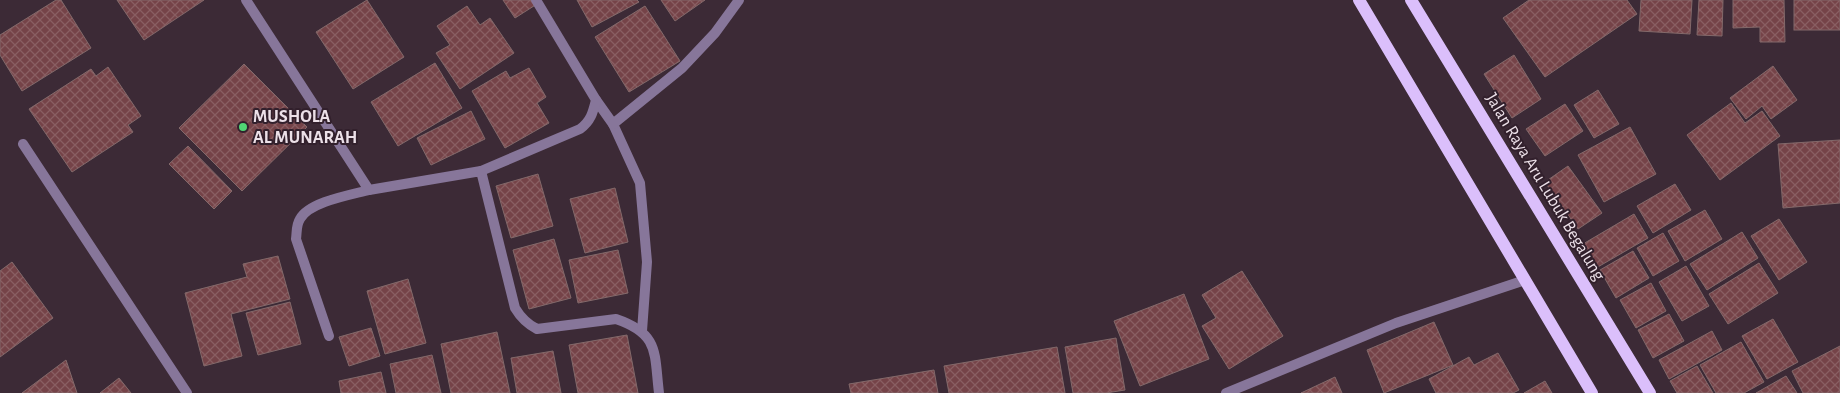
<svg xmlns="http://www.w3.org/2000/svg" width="1840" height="393" font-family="'Alegreya Sans',sans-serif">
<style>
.building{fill:url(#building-cross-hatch);stroke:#83696a}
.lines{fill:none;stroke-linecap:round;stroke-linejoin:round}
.service{stroke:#87769a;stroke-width:10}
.minor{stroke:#87769a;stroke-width:10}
.primary{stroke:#dbbffb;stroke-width:12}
.poi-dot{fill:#50d674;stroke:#32202c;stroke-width:2}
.labels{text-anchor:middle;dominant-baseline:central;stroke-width:4;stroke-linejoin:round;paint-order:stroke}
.poi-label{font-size:18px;font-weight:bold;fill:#ece0e8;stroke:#32202c;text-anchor:start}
.street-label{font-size:18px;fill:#ece0e8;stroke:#32202c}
</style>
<defs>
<pattern id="building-cross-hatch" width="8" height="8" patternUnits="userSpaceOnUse" patternTransform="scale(1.25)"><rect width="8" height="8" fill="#754348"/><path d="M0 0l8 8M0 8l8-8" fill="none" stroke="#895e62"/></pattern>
</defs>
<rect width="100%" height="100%" fill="#3c2a36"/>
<g class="building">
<polygon points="56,0 61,0 91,48 22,91 0,55 0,35"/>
<polygon points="117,0 204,0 144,40"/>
<polygon points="367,0 404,57 353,89 316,32"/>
<polygon points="503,0 534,0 537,4 515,18"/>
<polygon points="577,0 637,0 639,2 592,27"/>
<polygon points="661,0 705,0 675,21"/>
<polygon points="1529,0 1627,0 1637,14 1545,77 1503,18"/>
<polygon points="1641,0 1692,0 1690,34 1639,31"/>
<polygon points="1699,0 1723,0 1722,36 1697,35"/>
<polygon points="1733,0 1784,0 1785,42 1760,42 1760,27 1733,28"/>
<rect x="1794" y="0" width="46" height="30"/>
<polygon points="467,6 480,25 490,18 514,53 460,89 436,53 450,45 437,26"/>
<polygon points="645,6 680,61 629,92 595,37"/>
<polygon points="1514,55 1541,99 1512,118 1484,74"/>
<polygon points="435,63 462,108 398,146 371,102"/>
<polygon points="244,64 307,127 242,191 179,128"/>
<polygon points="1773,66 1797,100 1771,119 1762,106 1746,119 1730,98"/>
<polygon points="108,67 141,116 128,125 133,132 72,172 29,109 91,69 96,76"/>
<polygon points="529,68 546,97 537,103 549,123 505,148 472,91 506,71 510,78"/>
<polygon points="1598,90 1619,124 1594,138 1574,105"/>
<polygon points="1731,103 1745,123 1762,111 1780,136 1720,180 1687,135"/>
<polygon points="1565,104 1583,131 1545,156 1526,129"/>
<polygon points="471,111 485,139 431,165 417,138"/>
<polygon points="1630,127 1656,174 1604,202 1578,155"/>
<polygon points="1840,140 1840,203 1783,208 1778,144"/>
<polygon points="188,146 232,191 214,209 169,164"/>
<polygon points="1568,166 1602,213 1578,229 1545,182"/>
<polygon points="538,174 553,226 511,238 496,186"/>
<polygon points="1675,184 1691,210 1653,233 1637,206"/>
<polygon points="615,188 628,242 585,253 570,199"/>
<polygon points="1705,210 1722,239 1685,261 1668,231"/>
<polygon points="1634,214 1648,238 1596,268 1583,244"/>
<polygon points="1779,219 1807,262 1779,280 1751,236"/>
<polygon points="1742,232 1758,258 1707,290 1690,264"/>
<polygon points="1663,233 1679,261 1653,276 1637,248"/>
<polygon points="554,239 571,298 529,309 513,250"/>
<polygon points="618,250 628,293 578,303 569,260"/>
<polygon points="1633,251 1649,278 1616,298 1600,270"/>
<polygon points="278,256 290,299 231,314 242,356 204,366 185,293 247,277 243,264"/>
<polygon points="12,262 53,318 0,357 0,271"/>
<polygon points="1759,263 1778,293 1728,324 1709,294"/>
<polygon points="1686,266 1709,306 1682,321 1659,282"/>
<polygon points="1242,271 1283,336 1229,369 1202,326 1216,318 1202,295"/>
<polygon points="408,279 426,343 385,354 367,291"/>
<polygon points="1651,283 1666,311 1636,328 1620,300"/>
<polygon points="1184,294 1209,359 1140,386 1114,321"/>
<polygon points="290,302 301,344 258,355 246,313"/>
<polygon points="1669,314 1684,341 1653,358 1638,330"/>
<polygon points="1773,319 1798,362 1767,379 1742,336"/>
<polygon points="1434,322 1453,365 1384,393 1367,350"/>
<polygon points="371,328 380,356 349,366 339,337"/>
<polygon points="1712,331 1722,350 1669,379 1659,360"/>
<polygon points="497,332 510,393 451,393 441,344"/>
<polygon points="627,335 638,393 578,393 569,345"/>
<polygon points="1116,338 1125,390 1106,393 1073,393 1065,347"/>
<polygon points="1741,342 1764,382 1744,393 1716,393 1700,365"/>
<polygon points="1840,346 1840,393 1803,393 1792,371"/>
<polygon points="1057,347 1065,393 949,393 944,366"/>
<polygon points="553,351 561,393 517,393 511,358"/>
<polygon points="1498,353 1519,390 1513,393 1436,393 1429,379 1469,357 1474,365"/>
<polygon points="432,355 441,393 396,393 390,364"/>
<polygon points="66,360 77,393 22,393"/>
<polygon points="1697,366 1713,393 1677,393 1670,381"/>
<polygon points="934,370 938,393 851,393 849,384"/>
<polygon points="381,372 386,393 341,393 339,381"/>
<polygon points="1786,376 1797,393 1756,393"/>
<polygon points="1335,377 1342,393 1301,393"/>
<polygon points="119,378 131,393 100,393"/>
<polygon points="1545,381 1552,393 1524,393"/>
</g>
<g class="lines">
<path class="service" d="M329,336L296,239C297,232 296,225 300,219C309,202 350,195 369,190"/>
<g class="minor">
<path d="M246,0L369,190L481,171L515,308C521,318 527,324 537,329L616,319C660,334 654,353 659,393"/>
<polyline points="596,100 613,124 640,183 647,262 642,331"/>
<polyline points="613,124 682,68 715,33 739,0"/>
<polyline points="23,144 187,393"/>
<path d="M481,171L580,129C591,121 593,112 596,100L536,0"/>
<polyline points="1226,393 1396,323 1525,280"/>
</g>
<g class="primary">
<polyline points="1359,0 1592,393"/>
<polyline points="1411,0 1650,393"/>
</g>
</g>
<circle class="poi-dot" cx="243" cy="127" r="5"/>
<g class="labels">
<g class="poi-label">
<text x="253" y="117">MUSHOLA<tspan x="253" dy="21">AL MUNARAH</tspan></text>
</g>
<g class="street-label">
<text transform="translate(1545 187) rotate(59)">Jalan Raya Aru Lubuk Begalung</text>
</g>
</g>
</svg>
